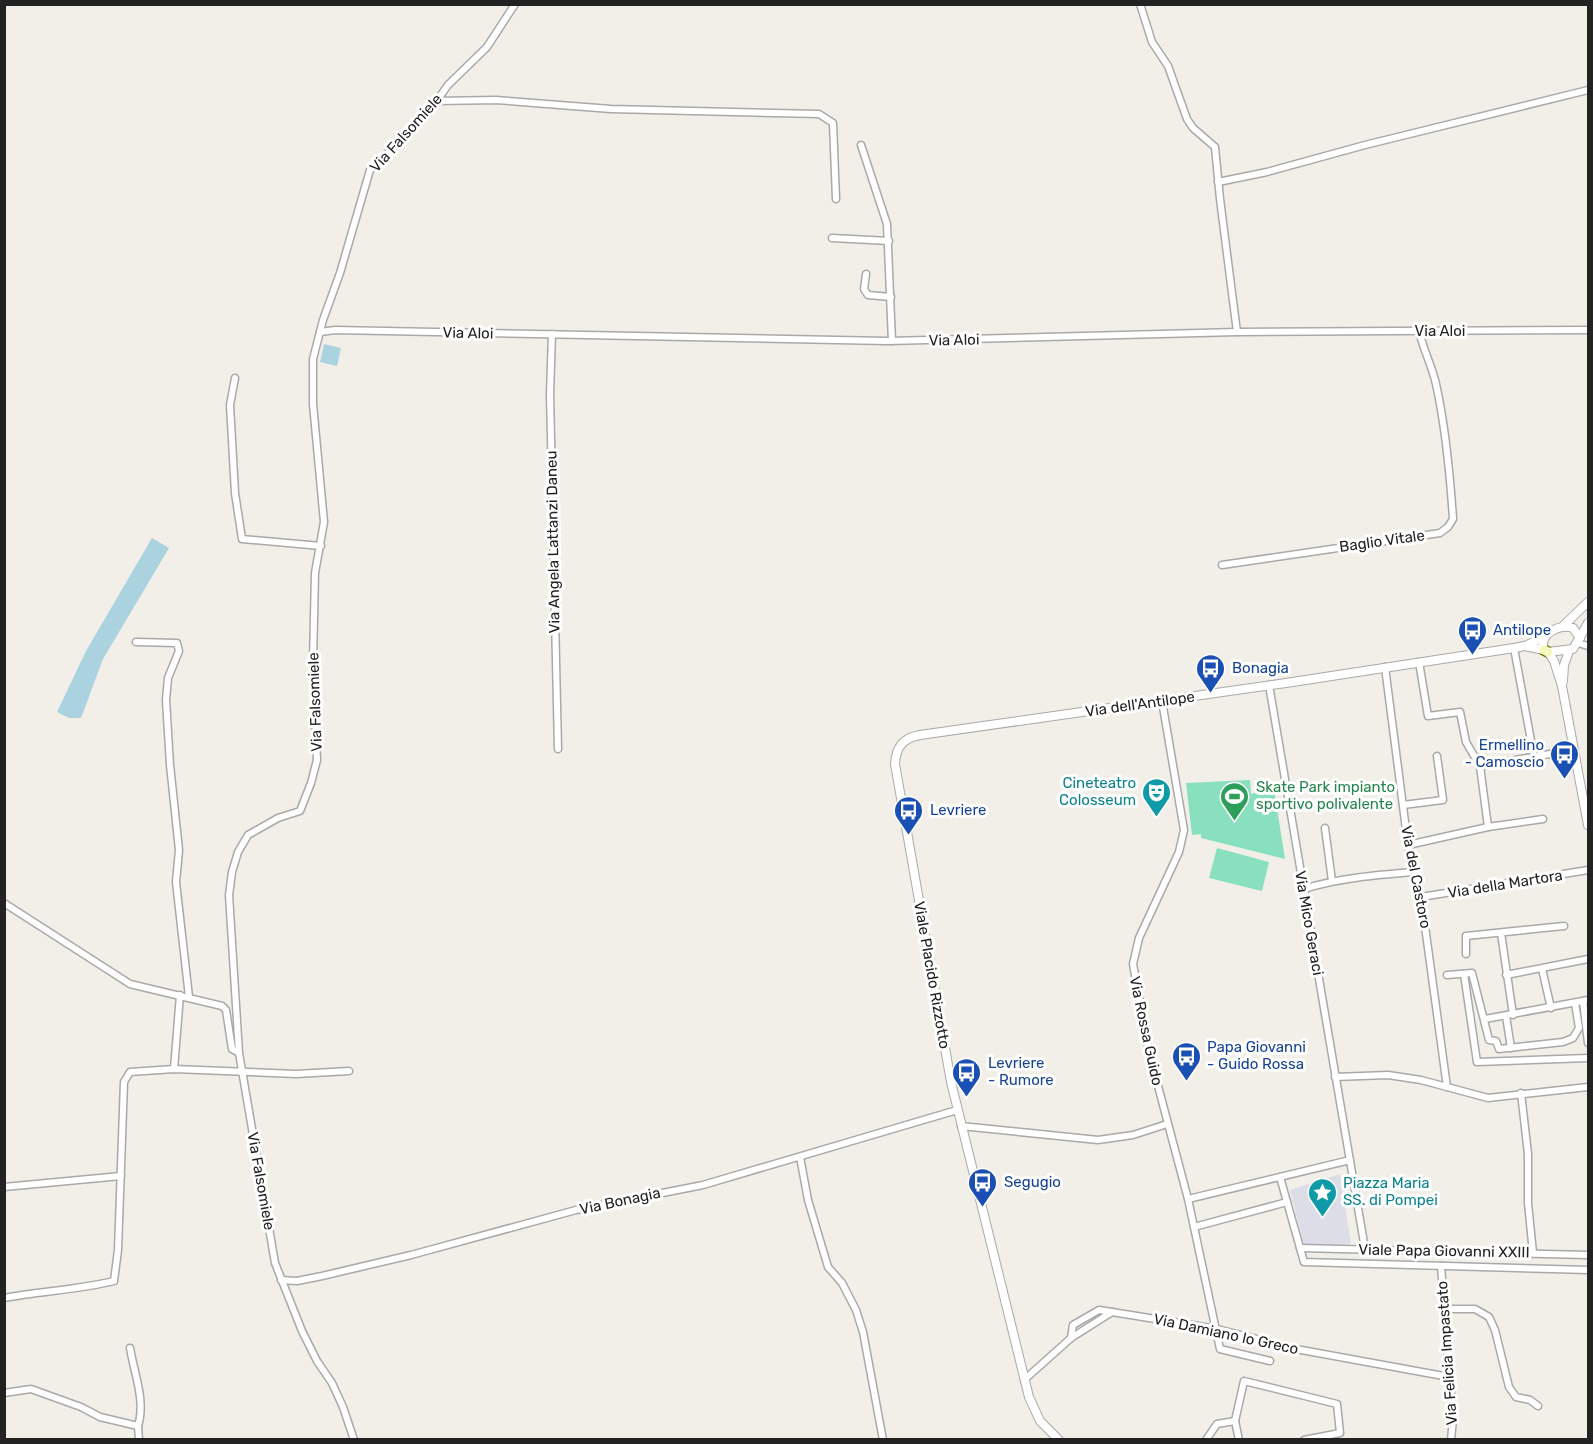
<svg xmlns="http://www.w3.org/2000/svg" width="1593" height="1444" font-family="Rubik,sans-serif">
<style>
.pitch{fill:#88e0be}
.plaza{fill:#dddde8}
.water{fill:#aad3df}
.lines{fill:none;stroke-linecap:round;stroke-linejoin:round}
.minor-casing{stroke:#a9a9a9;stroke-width:9}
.tertiary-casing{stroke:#a9a9a9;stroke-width:10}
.secondary-casing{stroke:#707d05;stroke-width:12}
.minor{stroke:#fff;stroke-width:6}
.tertiary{stroke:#fff;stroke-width:8}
.secondary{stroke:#f7fabf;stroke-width:9}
.labels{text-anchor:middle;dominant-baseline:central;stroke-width:6;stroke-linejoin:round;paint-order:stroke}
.street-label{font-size:15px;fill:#222;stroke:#fff}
.transit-label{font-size:15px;fill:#164399;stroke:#fff;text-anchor:start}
.culture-label{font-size:15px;fill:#0d838f;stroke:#fff;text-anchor:end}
.leisure-label{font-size:15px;fill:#27864d;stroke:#fff;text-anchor:start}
</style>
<rect width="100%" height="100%" fill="#f2efe9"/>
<g class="pitch">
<polygon points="1250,780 1251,794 1274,789 1285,859 1201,838 1201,834 1192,835 1186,783"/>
<polygon points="1217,848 1269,862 1262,891 1209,878"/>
</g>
<polygon class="plaza" points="1340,1174 1351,1244 1304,1245 1290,1190"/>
<g class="water">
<polygon points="324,344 341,348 337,366 320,362"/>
<polygon points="152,538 169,548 103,659 81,718 69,718 57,712 86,651"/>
</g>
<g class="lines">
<defs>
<g id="minor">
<polyline points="1140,4 1152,42 1168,66 1187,119 1193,128 1215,147 1220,199 1237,332"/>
<polyline points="437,101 496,100 611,109 819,114 833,123 836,199"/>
<polyline points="861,145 887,224 892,341"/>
<polyline points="1218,182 1267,172 1365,145 1588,90"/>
<polyline points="832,238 889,241"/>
<polyline points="866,274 864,289 868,295 891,297"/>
<polyline points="320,332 335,330 887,341 1237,332 1588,330"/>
<polyline points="552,334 550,394 558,749"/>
<polyline points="235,378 230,405 235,493 242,539 321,546"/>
<path d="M1222,565L1440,533L1448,527L1453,519C1450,474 1446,429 1436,384C1432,366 1423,349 1419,331"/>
<polyline points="136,642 177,643 179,651 168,678 166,700 170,765 179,850 176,882 189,997"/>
<polyline points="1578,643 1588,646"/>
<polyline points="1514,648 1534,757"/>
<polyline points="1385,667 1408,845 1413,872 1421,897 1447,1087"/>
<polyline points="1269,685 1365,1249"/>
<polyline points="1162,701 1184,830 1179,852 1139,938 1133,964 1149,1052 1188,1199 1220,1349 1270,1361"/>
<polyline points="1480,766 1573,750"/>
<polyline points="1403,805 1443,800 1437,756"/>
<polyline points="1488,827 1543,819"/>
<polyline points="1325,828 1332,881"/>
<polyline points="1408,845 1488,827 1480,766 1466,742 1460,712 1428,716 1419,662"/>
<path d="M1303,889C1340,878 1376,875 1413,872"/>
<polyline points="1421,897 1588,870"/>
<polyline points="4,903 130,984 222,1006 226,1010 232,1049 239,1053"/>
<polyline points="1501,933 1513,1015"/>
<polyline points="1466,954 1466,936 1564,926"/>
<polyline points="1542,969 1551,1008"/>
<polyline points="1464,974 1477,1062 1588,1058"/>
<polyline points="1447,975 1472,973 1489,1040 1496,1041 1499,1049 1563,1042 1573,1038 1579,1028 1575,1003"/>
<polyline points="1506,975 1588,959"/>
<polyline points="1583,1001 1588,1043"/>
<polyline points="1506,1016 1511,1048"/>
<polyline points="1485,1019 1588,1000"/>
<polyline points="174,1069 180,995"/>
<polyline points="1335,1077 1388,1075 1421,1080 1488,1098 1588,1087"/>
<polyline points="1521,1093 1528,1154 1528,1203 1533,1253"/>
<polyline points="961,1126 1098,1140 1133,1135 1167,1124"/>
<polyline points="800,1157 808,1200 828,1267 842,1283 856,1310 863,1332 883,1440"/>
<polyline points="1280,1177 1304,1262 1588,1270"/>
<polyline points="4,1187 121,1176"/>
<polyline points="1188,1199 1350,1160"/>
<polyline points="1194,1227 1287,1202"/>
<polyline points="1300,1248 1588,1255"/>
<polyline points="1441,1266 1453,1419 1451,1440"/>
<polyline points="281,1280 297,1281 322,1276 411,1255 576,1210 703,1185 957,1110"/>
<path d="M4,1298C41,1291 77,1290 114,1281L118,1250L124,1082L130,1072L174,1069L296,1074L349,1071"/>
<polyline points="1443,1309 1475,1309 1489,1317 1495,1330 1509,1387 1516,1397 1530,1400 1538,1406"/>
<polyline points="1071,1338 1073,1325 1099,1310 1112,1312"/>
<path d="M130,1348C134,1373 146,1401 138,1426"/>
<polyline points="1024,1380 1071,1338 1112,1312 1217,1329 1296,1349 1449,1377"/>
<polyline points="4,1393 31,1389 81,1407 100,1417 138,1426 139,1440"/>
<polyline points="354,1440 343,1407 332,1383 317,1361 302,1331 275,1263 239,1053 229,895 232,872 238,852 248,835 278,818 300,811 311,783 317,760 313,662 315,573 324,522 313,404 313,359 323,320 340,273 370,170 426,116 448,85 487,47 515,4"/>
<polyline points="1206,1440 1217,1424 1235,1421"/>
<polyline points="1239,1440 1235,1421 1244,1381 1337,1404 1340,1433 1304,1440"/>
</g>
<g id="tertiary">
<polyline points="1563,626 1588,602"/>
<path d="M1525,646L1544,650C1538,634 1560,623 1573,628L1580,638"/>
<polyline points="1548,652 1554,661 1562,686 1588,825"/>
<polyline points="1548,652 1573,649 1588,623"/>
<polyline points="1563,681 1564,665 1569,651"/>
<path d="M1059,1440L1040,1421L1029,1397L951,1082L895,764C896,747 903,738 920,735L1286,683L1514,648L1525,646L1546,636"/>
</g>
<polyline id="secondary" points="1544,650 1548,652"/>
</defs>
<use href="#minor" class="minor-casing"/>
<use href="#tertiary" class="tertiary-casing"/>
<use href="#secondary" class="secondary-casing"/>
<use href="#minor" class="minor"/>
<use href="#tertiary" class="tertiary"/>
<use href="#secondary" class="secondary"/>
</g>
<defs>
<symbol id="bus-pin" viewBox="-11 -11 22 30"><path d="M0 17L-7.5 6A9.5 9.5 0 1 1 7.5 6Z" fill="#1a4fb4" stroke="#fff"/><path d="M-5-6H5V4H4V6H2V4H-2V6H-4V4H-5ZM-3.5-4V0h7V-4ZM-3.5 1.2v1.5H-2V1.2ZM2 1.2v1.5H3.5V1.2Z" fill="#fff"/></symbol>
<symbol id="theatre-pin" viewBox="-11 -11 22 30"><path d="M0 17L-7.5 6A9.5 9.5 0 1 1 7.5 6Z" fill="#0f9aa8" stroke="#fff"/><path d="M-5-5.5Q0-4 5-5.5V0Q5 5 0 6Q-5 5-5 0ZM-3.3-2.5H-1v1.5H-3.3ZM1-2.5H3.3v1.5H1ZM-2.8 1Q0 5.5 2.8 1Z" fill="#fff"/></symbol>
<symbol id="stadium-pin" viewBox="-11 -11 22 30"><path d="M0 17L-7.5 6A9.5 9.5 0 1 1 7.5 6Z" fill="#2e9e5b" stroke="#fff"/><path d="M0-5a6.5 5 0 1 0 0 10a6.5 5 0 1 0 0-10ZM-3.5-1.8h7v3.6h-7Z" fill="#fff"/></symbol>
<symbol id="sight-pin" viewBox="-11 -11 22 30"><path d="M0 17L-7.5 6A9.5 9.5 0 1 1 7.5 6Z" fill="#0f9aa8" stroke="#fff"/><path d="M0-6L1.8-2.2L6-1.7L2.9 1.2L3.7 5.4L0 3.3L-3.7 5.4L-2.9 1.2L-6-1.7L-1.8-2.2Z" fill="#fff"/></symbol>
</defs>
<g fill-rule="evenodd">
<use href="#bus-pin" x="1456" y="614" width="33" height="45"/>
<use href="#bus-pin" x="1194" y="652" width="33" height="45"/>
<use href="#bus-pin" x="1548" y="738" width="33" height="45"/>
<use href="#theatre-pin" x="1140" y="776" width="33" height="45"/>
<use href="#stadium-pin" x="1218" y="780" width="33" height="45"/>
<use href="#bus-pin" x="892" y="794" width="33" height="45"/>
<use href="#bus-pin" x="1170" y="1040" width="33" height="45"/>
<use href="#bus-pin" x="950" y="1056" width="33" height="45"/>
<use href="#bus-pin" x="966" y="1166" width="33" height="45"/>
<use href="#sight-pin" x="1306" y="1176" width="33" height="45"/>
</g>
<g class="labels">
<g class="street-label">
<text transform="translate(406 133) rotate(-48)">Via Falsomiele</text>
<text x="1440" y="331">Via Aloi</text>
<text transform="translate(468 333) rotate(1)">Via Aloi</text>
<text transform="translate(954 340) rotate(-1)">Via Aloi</text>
<text transform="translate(1382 541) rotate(-8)">Baglio Vitale</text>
<text transform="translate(553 542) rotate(-91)">Via Angela Lattanzi Daneu</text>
<text transform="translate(315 702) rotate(-92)">Via Falsomiele</text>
<text transform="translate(1140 704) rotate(-8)">Via dell'Antilope</text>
<text transform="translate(1416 877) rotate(79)">Via del Castoro</text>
<text transform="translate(1505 884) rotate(-9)">Via della Martora</text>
<text transform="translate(1309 923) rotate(80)">Via Mico Geraci</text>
<text transform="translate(932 975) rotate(80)">Viale Placido Rizzotto</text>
<text transform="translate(1146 1031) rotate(78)">Via Rossa Guido</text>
<text transform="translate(261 1181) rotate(80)">Via Falsomiele</text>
<text transform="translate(620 1201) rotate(-12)">Via Bonagia</text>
<text transform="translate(1444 1251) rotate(1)">Viale Papa Giovanni XXIII</text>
<text transform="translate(1226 1334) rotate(12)">Via Damiano lo Greco</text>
<text transform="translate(1447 1353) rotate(-94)">Via Felicia Impastato</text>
</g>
<g class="transit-label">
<text x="1493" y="630">Antilope</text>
<text x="1232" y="668">Bonagia</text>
<text x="1544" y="745" text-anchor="end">Ermellino<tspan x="1544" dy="17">- Camoscio</tspan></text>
<text x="930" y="810">Levriere</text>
<text x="1207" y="1047">Papa Giovanni<tspan x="1207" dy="17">- Guido Rossa</tspan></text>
<text x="988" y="1063">Levriere<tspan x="988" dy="17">- Rumore</tspan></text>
<text x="1004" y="1182">Segugio</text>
</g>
<g class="culture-label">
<text x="1136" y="783">Cineteatro<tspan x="1136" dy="17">Colosseum</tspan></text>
<text x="1343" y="1183" text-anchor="start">Piazza Maria<tspan x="1343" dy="17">SS. di Pompei</tspan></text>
</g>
<g class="leisure-label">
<text x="1256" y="787">Skate Park impianto<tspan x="1256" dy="17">sportivo polivalente</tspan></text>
</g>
</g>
<rect width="1593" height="1444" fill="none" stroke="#222222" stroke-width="12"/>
</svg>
